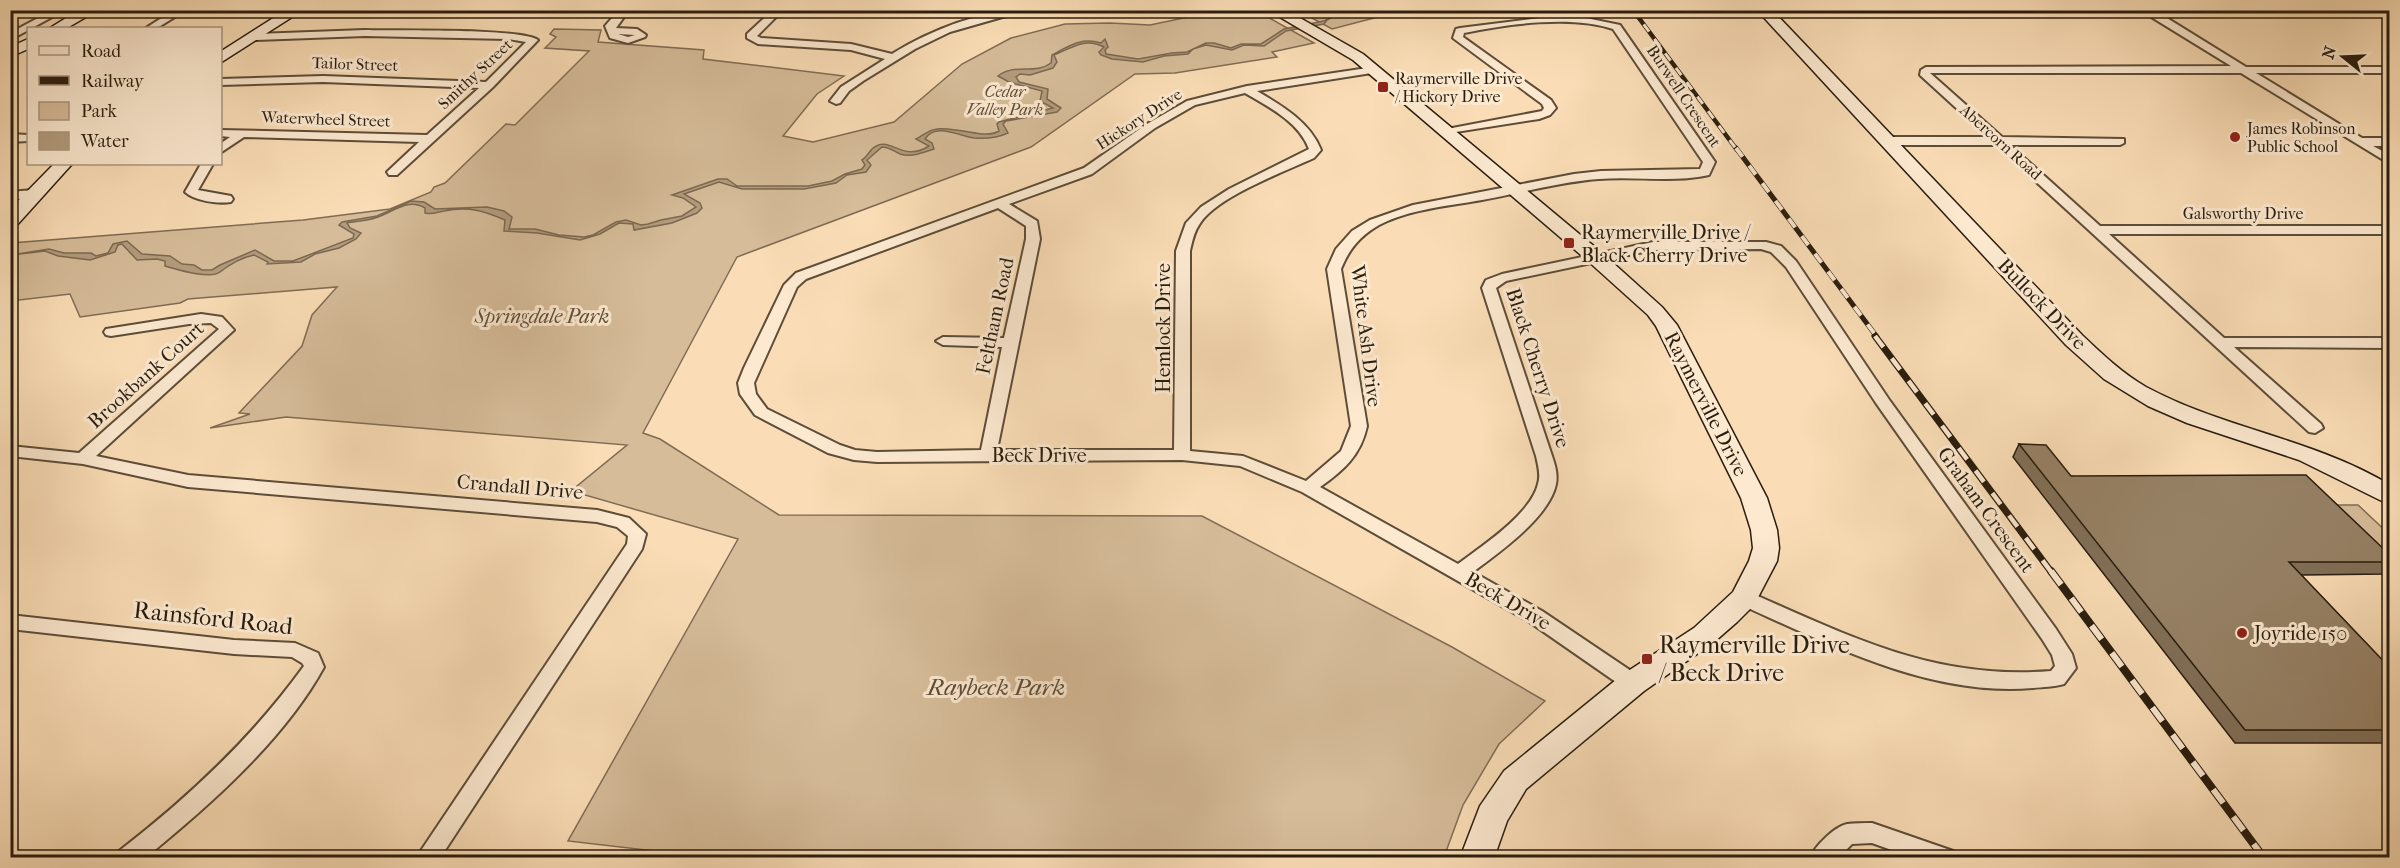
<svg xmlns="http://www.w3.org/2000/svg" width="2400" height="868" font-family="'IM FELL French Canon',serif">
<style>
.green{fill:#d6bc99;stroke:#806c54;stroke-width:1.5}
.water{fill:#b39c7d;stroke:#7c6951;stroke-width:1.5}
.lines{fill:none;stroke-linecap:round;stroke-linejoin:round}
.street-casing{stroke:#5d4d38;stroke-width:4}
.secondary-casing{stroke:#291d0e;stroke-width:3}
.street{fill:#fce9d0;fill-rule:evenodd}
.secondary{fill:#fce9d0;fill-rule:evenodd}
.rail-far3-casing{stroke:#291d0e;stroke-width:4.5}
.rail-far2-casing{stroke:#291d0e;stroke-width:5}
.rail-far1-casing{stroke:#291d0e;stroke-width:7}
.rail-casing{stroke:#291d0e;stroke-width:8}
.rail-far3{stroke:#fce9d0;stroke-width:3;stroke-dasharray:9;stroke-linecap:butt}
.rail-far2{stroke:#fce9d0;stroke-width:4;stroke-dasharray:11;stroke-linecap:butt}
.rail-far1{stroke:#fce9d0;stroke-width:4.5;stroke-dasharray:14;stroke-linecap:butt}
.rail{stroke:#fce9d0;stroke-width:6;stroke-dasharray:17;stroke-linecap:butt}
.wall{fill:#816f57;stroke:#291d0e;stroke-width:1.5}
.building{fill:#968165;stroke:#291d0e;stroke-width:1.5}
.poi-dot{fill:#8f2418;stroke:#fce9d0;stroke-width:2}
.labels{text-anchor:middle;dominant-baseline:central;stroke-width:6;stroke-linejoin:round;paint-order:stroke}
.far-street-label{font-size:16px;fill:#291d0e;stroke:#fce9d0}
.far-poi-label{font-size:16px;fill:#291d0e;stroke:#fce9d0;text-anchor:start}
.far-park-label{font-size:16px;font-style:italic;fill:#5d4d38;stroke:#fce9d0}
.poi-label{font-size:20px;fill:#291d0e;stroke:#fce9d0;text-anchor:start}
.street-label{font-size:20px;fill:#291d0e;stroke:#fce9d0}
.park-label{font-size:20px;font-style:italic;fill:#5d4d38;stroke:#fce9d0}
.near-street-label{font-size:24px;fill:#291d0e;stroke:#fce9d0}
.near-poi-label{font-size:24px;fill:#291d0e;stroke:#fce9d0;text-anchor:start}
.near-park-label{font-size:24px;font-style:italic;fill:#5d4d38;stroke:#fce9d0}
</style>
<rect width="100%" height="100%" fill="#faddb6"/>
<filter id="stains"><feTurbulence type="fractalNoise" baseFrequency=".00333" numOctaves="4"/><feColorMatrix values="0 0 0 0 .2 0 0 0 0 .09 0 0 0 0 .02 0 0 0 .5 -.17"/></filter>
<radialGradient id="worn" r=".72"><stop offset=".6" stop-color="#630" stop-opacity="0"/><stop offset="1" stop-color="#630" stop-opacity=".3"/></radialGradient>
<g class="green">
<polygon points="1217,11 1257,11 1314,43 1272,52 1277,57 1175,73 1135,74 1031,147 737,257 643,433 660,439 779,515 1202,516 1452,647 1545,701 1499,744 1463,805 1444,857 715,858 568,841 738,539 571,491 627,445 286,417 210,428 250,414 239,413 302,346 312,315 337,287 188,299 180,303 80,317 70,294 11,301 11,243 303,220 390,209 431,192 434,187 445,183 506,124 515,125 589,51 545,48 556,37 550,34 554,29 601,30 598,42 704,50 703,59 844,76 817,94 783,136 813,142 894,122 962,64 1011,38 1065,24 1110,23 1150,25"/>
<polygon points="1299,11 1401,11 1332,29"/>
<polygon points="2328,505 2358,505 2389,534 2389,552 2377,552"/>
</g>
<path class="water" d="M1338,11H1343L1327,20L1324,24L1286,31L1264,46L1244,45L1232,50L1206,45L1193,49L1188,54L1164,56L1143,62L1112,59L1101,55L1099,52L1104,47C1084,37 1072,48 1054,55L1057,62L1053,68L1030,75L1020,74L1016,77L1019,82L1048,89L1047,99L1061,108L1057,112L1006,121L1003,124L1008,133C997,138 986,139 974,138C959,136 935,122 925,139L932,143L934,149C924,152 911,158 900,154C893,151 890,147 882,147L867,160L871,165L866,172L847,175L836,183L804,189H742L719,182L684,194L700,203L702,208L697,213L672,223L634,230L633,224L619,223L600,234L580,240L537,233L504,231L505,220C484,211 469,206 444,211C437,212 433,215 425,213V208C407,197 393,213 375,218C366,221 356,221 347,223L350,228L361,233L356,239L339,248L315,254L301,262L267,264L268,262L254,255C240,258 230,264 220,272C210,280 176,269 165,266V261L157,259L137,260L122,244L118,245L115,252L90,260L58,256L45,251L11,255L49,249L64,253H91L96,256L108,253L113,244L127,241L142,254L170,256L182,264L194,265L202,270H212L220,265L255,250L274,261H293L353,238L354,234L339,225L342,222L377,216L411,201L424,202L435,209L487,207L504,211L512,217L509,229H535L559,235L584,237L593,235L616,222L626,220L641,225L648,224L661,220L682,216L696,207L683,198L672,195L718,179H727L737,186H808L832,181L845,174L862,169L865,165L862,160C867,157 869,152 872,149C890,133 901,164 929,146L916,139C924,135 928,130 937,129C956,126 984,140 999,131L997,124L999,122L1053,108L1040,101L1042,91L1009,82L998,76C1013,63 1035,75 1051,63L1052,55C1069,46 1081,37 1101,43L1105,39L1108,47L1105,50L1106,54L1138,59L1172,53L1187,52L1206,43H1214L1231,48L1241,44H1261L1284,29L1324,21Z"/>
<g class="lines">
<defs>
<g id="street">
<polygon points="53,10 65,10 10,40 10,33"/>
<polygon points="174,10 186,10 157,28 146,28"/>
<path d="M619,10H629L616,28L637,29L646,35L645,37L628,43L610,38L605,26ZM618,34L635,35L628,37Z"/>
<path d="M773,10H783L757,36L761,38L851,44L892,54C931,30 981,10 1027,10L950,32L915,49L863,81L849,91L840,103L836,104L830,101L841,87L885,59L851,50L758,44L747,38V34Z"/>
<polygon points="2390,10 2390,15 2162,15 2246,67 2390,67 2390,73 2256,73 2362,138 2390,138 2390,146 2373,146 2390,155 2390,164 2241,73 1930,73 2002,137 2124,139 2124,143 2120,145 2010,145 2100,226 2390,226 2390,234 2109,234 2224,338 2390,338 2390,348 2234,347 2321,424 2323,428 2315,433 2309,432 1996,145 1888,145 1882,141 1888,137 1988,137 1920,75 1921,70 1926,67 2231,66 2148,15 1765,14 1760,11"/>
<path d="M1540,18H1586L1620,25L1715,162L1709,175C1673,183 1636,176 1599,179C1559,182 1521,193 1482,200C1448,206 1410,209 1379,225C1360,236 1349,249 1341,269L1367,426C1361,455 1343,471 1320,487L1458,564C1482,546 1531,514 1538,484C1541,475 1538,465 1536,456L1482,288L1486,280L1502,274L1653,242H1766L1781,246L1796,261L1890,401L2056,629L2072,654L2076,668L2064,684C2054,687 2043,687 2033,688C1929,697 1829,644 1737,603L1734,598L1737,593L1744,591L1751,593C1853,638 1936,680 2051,671L2055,666L2052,655L2042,639L1876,403L1786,267L1771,252L1761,249L1653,250L1506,281L1496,288L1552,456C1555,465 1558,474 1556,484C1549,518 1499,552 1473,572L1542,611L1640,677L1643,683L1640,689L1633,691L1626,689L1528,621L1302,492L1240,466L1182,460L877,462L854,460L828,453L755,415L740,394L738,383L744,368L784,285L796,273L1084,168L1147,124L1187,101L1247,86L1374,67L1379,70L1378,72L1257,91C1282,106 1310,122 1321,150L1314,158C1284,172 1215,197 1199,225C1194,232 1192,242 1190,251V451L1243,456L1306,481L1341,451L1351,426L1327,269L1336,249L1352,231L1370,220L1413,205L1574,174L1601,171L1700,169L1703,162L1613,29C1572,15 1507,24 1464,33L1463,37L1551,100L1556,108L1550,115L1539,119L1443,134L1441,132L1447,129L1542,111L1544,108L1542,104L1453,38L1456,29L1460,28ZM1245,93C1269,107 1299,122 1309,149L1229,189L1201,207L1186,223L1176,251L1174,450H997L1040,239L1037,221L1009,204L1092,174L1155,128L1195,105ZM998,208L1026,226V239L1004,338L943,337L936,341L943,345L1002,347L981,450L877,452L855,450L840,445L767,409L756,394L754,383L797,287L806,279Z"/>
<path d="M365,30C393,31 522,28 538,40L493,87L397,175H389L387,172L419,142L244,137L220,153V144L230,137L220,136V130L427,135L479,88L323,82L220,85V79L323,76L486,82L526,42L508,39L365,36L256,40L251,37L256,34Z"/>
<polygon points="10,134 28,135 28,141 10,142"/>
<path d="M201,164H213L198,190L231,196L233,199L231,202C218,204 195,201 185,192Z"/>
<polygon points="33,190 39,194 37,197 10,200 10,192"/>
<polygon points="201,314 222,317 234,330 96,456 188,475 597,510 629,518 646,534 642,549 440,858 416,858 627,544 628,536 617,527 597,522 188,487 83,464 10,456 10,446 79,453 219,329 211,323 189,324 111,336 106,335 104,332 106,329"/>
<path d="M10,615L234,640L295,643L318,653L324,667C285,739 208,807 145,858H116L119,851C189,797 252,738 304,666L302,663L292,657L234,654L10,629Z"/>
<path d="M1872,823L1953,851L1956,858H1914L1872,843L1852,844L1838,858H1810C1815,846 1834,827 1847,824C1855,823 1864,823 1872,823Z"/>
</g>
<g id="secondary">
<polygon points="79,10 98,10 67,28 50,28"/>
<polygon points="286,10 303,10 220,63 220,52"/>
<polygon points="1268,10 1286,10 1363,54 1602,253 1662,307 1677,325 1767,498 1777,530 1779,548 1777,561 1754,605 1737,622 1714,642 1644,691 1526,789 1507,821 1494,858 1460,858 1480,806 1504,771 1622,675 1694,628 1733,592 1749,561 1753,548 1751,530 1741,498 1656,326 1648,315 1588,261 1353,60"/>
<path d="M1757,10H1772L2082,335C2102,354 2122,373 2146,387C2224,429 2314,439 2390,485V505L2299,460L2187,423L2148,406L2104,379L2066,345Z"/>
<polygon points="28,39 28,49 10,57 10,47"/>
<polygon points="54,164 72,164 17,225 10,227 10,209"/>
</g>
</defs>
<use href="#street" class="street-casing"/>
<use href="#secondary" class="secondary-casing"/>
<use href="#street" class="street"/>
<use href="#secondary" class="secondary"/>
<defs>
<polyline id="rail-far3" points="1633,10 1737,150"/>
<polyline id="rail-far2" points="1736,148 1877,337"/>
<polyline id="rail-far1" points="1875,336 2052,573"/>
<polyline id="rail" points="2051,571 2264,858"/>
</defs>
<use href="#rail-far3" class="rail-far3-casing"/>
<use href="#rail-far2" class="rail-far2-casing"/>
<use href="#rail-far1" class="rail-far1-casing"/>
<use href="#rail" class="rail-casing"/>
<use href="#rail-far3" class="rail-far3"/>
<use href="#rail-far2" class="rail-far2"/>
<use href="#rail-far1" class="rail-far1"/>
<use href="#rail" class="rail"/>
</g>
<polygon class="wall" points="2019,444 2071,476 2390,555 2390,570 2386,574 2301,575 2390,668 2390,743 2235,743 2013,457"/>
<polygon class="building" points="2019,444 2046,445 2071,476 2306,475 2390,555 2390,562 2289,562 2390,668 2390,730 2245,730"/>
<g class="poi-dot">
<rect x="1377" y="81" width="12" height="12" rx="3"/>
<circle cx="2235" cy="137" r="6"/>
<rect x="1563" y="237" width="12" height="12" rx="3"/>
<circle cx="2242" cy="633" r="6"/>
<rect x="1641" y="653" width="12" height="12" rx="3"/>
</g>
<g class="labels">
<g class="far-street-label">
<text transform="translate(355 64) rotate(2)">Tailor Street</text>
<text transform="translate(475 74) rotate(-43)">Smithy Street</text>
<text transform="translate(1684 96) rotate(56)">Burwell Crescent</text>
<text transform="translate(326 119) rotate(2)">Waterwheel Street</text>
<text transform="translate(1139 119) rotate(-33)">Hickory Drive</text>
<text transform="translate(2001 142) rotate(42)">Abercorn Road</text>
<text x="2243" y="213">Galsworthy Drive</text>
</g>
<g class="far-poi-label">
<text x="1395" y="78">Raymerville Drive<tspan x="1395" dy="18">/ Hickory Drive</tspan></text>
<text x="2247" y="128">James Robinson<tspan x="2247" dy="18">Public School</tspan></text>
</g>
<g class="far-park-label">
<text x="1005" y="91">Cedar<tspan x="1005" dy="18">Valley Park</tspan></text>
</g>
<g class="poi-label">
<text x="1581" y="232">Raymerville Drive /<tspan x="1581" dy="23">Black Cherry Drive</tspan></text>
<text x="2254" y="633">Joyride 150</text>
</g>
<g class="street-label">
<text transform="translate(2042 304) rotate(46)">Bullock Drive</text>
<text transform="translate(995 316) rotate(-78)">Feltham Road</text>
<text transform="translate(1163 328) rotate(-90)">Hemlock Drive</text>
<text transform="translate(1366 336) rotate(83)">White Ash Drive</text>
<text transform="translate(1538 368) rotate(72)">Black Cherry Drive</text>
<text transform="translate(146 375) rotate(-42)">Brookbank Court</text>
<text transform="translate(1706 404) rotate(63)">Raymerville Drive</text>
<text x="1039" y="455">Beck Drive</text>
<text transform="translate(520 487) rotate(5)">Crandall Drive</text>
<text transform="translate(1986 510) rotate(54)">Graham Crescent</text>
<text transform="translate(1508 601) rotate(30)">Beck Drive</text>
</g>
<g class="park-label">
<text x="542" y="316">Springdale Park</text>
</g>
<g class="near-street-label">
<text transform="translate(213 618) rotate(6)">Rainsford Road</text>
</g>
<g class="near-poi-label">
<text x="1659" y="645">Raymerville Drive<tspan x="1659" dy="28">/ Beck Drive</tspan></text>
</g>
<g class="near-park-label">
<text x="996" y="687">Raybeck Park</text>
</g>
</g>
<rect width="2400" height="868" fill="none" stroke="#faddb6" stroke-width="36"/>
<rect x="12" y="12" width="2376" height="844" fill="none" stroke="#291d0e" stroke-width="3"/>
<rect x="18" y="18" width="2364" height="832" fill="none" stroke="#291d0e" stroke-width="1.5"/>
<rect x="27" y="27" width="195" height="138" fill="#fce9d0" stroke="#a89782" stroke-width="1.5"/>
<rect x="39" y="46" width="30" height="9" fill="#fce9d0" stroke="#a89782" stroke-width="1.5"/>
<text x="81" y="57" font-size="18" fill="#291d0e">Road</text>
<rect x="39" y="76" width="30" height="9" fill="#291d0e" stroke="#a89782" stroke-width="1.5"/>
<text x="81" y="87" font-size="18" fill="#291d0e">Railway</text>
<rect x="39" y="102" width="30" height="18" fill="#d6bc99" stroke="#a89782" stroke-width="1.5"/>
<text x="81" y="117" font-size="18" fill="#291d0e">Park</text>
<rect x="39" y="132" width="30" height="18" fill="#b39c7d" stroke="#a89782" stroke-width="1.5"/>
<text x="81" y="147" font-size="18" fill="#291d0e">Water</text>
<g transform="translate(2343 57) rotate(288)" stroke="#fce9d0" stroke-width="4.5" paint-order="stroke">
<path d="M0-4.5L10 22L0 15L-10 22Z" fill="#291d0e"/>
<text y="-9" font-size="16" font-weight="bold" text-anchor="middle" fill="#291d0e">N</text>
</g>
<rect width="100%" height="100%" filter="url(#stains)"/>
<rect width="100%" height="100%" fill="url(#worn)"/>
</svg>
